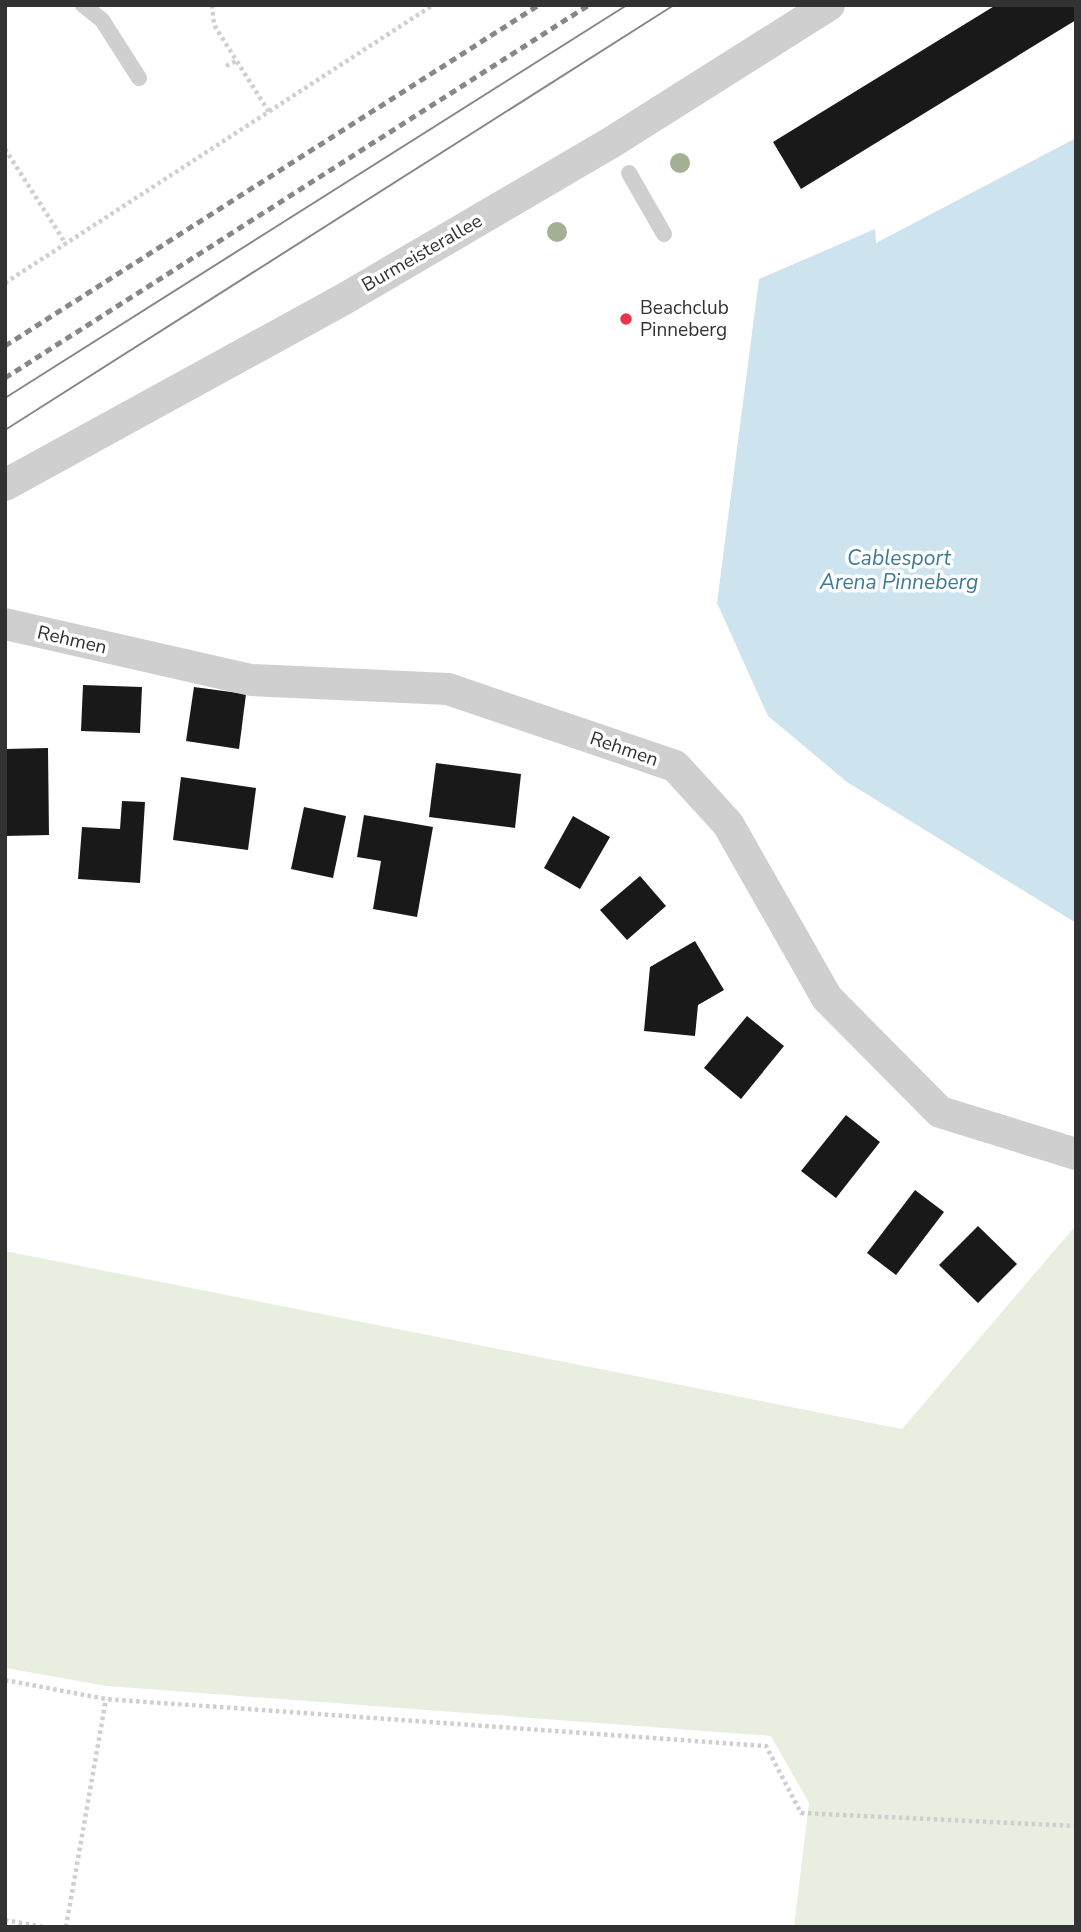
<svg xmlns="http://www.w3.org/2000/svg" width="1081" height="1932" font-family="'Nunito Sans',sans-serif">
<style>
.green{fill:#e9efe0}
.water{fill:#cde3ee}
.building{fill:#191919}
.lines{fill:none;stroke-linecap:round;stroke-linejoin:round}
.path{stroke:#cfcfcf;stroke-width:4.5;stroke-dasharray:3.5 3.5;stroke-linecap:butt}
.service{stroke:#cfcfcf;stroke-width:16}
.minor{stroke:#cfcfcf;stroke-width:32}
.tram{stroke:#878787;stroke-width:2}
.rail{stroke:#878787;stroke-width:5;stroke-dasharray:7 5;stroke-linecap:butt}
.tree{fill:#a3b094}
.poi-dot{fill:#e9344d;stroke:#fff;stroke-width:2.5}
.labels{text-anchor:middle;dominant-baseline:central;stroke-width:7;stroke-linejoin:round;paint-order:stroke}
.street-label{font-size:19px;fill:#323232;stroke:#fff}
.poi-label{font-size:19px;fill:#323232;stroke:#fff;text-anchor:start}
.water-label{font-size:21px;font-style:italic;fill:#3d7a97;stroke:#fff}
</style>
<rect width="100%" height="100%" fill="#fff"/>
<polygon class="green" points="1076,1225 1076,1927 794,1927 809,1803 771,1736 107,1686 5,1668 5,1251 902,1429"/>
<polygon class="water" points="1076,138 1076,923 847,782 768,716 717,603 759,279 875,229 876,243"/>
<g class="building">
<polygon points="996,5 1076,5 1076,20 801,189 773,142"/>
<polygon points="83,685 142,687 140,733 81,731"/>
<polygon points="194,687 246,694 239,749 186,741"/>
<polygon points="48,748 49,835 5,836 5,749"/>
<polygon points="436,763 521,774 515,828 429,817"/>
<polygon points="181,777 256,788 248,850 173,840"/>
<polygon points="122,801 145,802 140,883 78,879 82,827 120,829"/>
<polygon points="304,807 346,816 333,878 291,869"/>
<polygon points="364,815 433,827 417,917 373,909 381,861 357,857"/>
<polygon points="573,816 610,837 580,889 544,868"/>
<polygon points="640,876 666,906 627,940 600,910"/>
<polygon points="695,941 724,990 698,1005 695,1036 644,1031 650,967"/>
<polygon points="747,1016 784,1046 741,1099 704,1068"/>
<polygon points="846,1115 880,1142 836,1198 801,1171"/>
<polygon points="915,1190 944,1212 896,1275 867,1253"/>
<polygon points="978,1226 1017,1264 978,1303 939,1265"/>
</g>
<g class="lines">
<g class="path">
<polyline points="212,5 214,25 269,112"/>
<polyline points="226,66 236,61"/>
<polyline points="5,149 66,244"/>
<polyline points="5,283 433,5"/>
<polyline points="5,1680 106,1699 766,1746 801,1813 1076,1826"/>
<polyline points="5,1920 43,1927"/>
<polyline points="66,1927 106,1699"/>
</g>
<g class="service">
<polyline points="83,5 102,20 139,78"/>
<polyline points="629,173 664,234"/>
</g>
<g class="minor">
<polyline points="5,485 344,299 612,142 829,5"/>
<polyline points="5,624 251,680 448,689 675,766 728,824 827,998 940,1112 1076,1154"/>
</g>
<g class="tram">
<polyline points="5,398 627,5"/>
<polyline points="5,430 674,5"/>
</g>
<g class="rail">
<polyline points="5,346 539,5"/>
<polyline points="5,378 589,5"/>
</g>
</g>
<g class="tree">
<circle cx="680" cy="163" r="10"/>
<circle cx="557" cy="232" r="10"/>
</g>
<circle class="poi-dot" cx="626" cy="319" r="7"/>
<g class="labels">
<g class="street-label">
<text transform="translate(422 253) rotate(-30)">Burmeisterallee</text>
<text transform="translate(72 640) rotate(13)">Rehmen</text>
<text transform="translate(624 749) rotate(19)">Rehmen</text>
</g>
<g class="poi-label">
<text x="640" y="308">Beachclub<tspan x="640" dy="22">Pinneberg</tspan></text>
</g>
<g class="water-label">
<text x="899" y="558">Cablesport<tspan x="899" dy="24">Arena Pinneberg</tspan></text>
</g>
</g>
<rect width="1081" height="1932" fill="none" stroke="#323232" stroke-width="14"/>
</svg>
